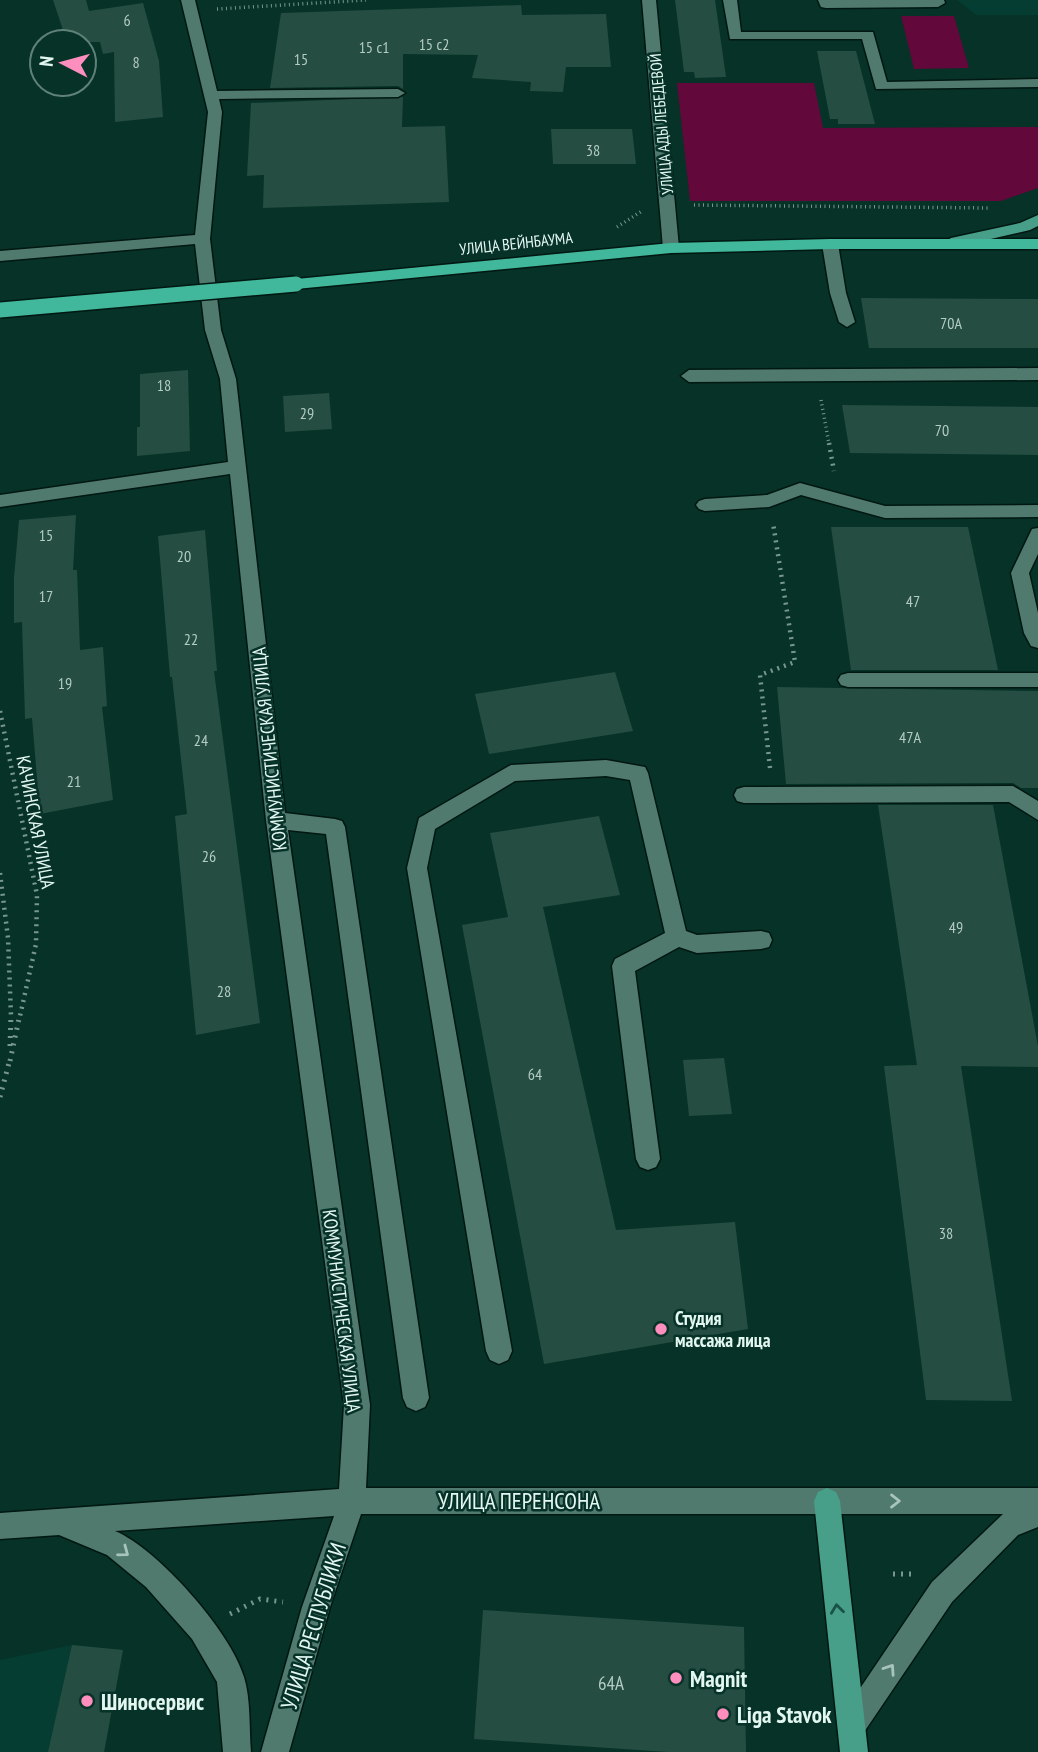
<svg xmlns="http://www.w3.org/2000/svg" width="1038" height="1752" font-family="'PT Sans Narrow',sans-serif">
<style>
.built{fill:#053d32}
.green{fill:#62083a}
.building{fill:#254d42}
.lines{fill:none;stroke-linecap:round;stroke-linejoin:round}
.minor-casing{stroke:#001811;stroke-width:3}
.major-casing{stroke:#001811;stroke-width:3}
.highway-casing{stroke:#001811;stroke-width:3}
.path-far2{stroke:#77978e;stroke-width:3.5;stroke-dasharray:1 3.5;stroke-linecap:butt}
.path-far1{stroke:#77978e;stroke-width:4.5;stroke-dasharray:2 5;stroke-linecap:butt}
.path{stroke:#77978e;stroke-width:5;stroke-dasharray:2 6;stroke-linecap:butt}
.minor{fill:#517a6e;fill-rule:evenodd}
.major{fill:#479f89;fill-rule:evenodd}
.highway{fill:#41b79b;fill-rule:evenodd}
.highway-bridge-casing{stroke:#001811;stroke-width:18;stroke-linecap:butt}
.highway-bridge{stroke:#41b79b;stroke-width:15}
.oneway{stroke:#a8c5bc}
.oneway2{stroke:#1a5345}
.poi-dot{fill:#fd8ebe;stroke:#073228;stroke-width:2.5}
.labels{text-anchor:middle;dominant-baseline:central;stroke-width:5;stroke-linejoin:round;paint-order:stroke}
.number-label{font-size:16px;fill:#b3ccc4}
.far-street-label{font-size:16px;fill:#e2f7f0;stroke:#073228}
.street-label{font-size:19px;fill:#e2f7f0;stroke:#073228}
.poi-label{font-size:19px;font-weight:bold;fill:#e2f7f0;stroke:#073228;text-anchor:start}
.near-number-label{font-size:19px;fill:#b3ccc4}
.near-street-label{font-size:23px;fill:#e2f7f0;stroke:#073228}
.near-poi-label{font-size:23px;font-weight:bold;fill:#e2f7f0;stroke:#073228;text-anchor:start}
</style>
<rect width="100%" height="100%" fill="#073228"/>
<g class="built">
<polygon points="957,0 1038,0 1038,15 976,15"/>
<polygon points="72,1645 123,1650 104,1752 0,1752 0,1660"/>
</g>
<g class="green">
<polygon points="901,16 954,16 969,68 914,69"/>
<polygon points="677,83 814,83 823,128 1038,127 1038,188 1001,201 690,201"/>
</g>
<g class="building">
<polygon points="53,0 86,0 89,11 143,3 159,61 163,117 115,122 114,52 103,54 100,42 67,42"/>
<polygon points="675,0 715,0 726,77 695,78 694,72 684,72"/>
<polygon points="521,5 522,15 606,14 611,67 566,67 563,92 530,91 531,82 472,78 478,55 403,54 403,89 398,86 270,88 281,13"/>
<polygon points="817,51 856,51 875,124 838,124 838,119 830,119"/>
<polygon points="403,97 402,127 445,126 449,202 263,208 264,175 247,176 251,103"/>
<polygon points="551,129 632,129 636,164 553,164"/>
<polygon points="861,298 1038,299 1038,348 869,348"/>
<polygon points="188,370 190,451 137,456 137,427 140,427 140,374"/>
<polygon points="329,393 332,429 285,432 283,396"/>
<polygon points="842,405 1038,407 1038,455 850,453"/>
<polygon points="76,515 73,570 77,570 80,650 103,647 107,706 102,707 113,800 40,814 32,718 25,719 22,622 14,623 14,578 19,520"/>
<polygon points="831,527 968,527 998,670 851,670"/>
<polygon points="205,530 217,671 214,671 260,1023 196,1035 175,816 187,814 172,677 170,677 158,536"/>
<polygon points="615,672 633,731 489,754 475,694"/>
<polygon points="777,687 1038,691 1038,788 1021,788 1013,783 786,784"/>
<polygon points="878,805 993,805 1038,1046 1038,1067 961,1066 1012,1401 926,1400 884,1066 917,1065"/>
<polygon points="599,816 620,895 543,907 616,1230 735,1222 748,1329 544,1364 462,925 508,917 490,833"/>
<polygon points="724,1058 732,1114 689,1116 683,1060"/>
<polygon points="483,1610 744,1627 746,1752 668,1752 474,1739"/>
<polygon points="72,1645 123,1650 104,1752 48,1752"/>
</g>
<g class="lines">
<defs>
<g id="minor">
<path d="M181,0H195L217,91L398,89L405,93L398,97L219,99L222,112L210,239L221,330L236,379L285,813L335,819L342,821L345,827L429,1398L425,1407L416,1411L407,1407L403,1398L326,834L288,830L370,1405L366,1488H1038V1527L1018,1535L952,1602L862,1735L852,1739L842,1735L838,1725L842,1715L932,1582L1003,1514H361L330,1607L289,1752H261L302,1607L334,1516L115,1531C158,1549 231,1632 244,1677C251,1700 249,1728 251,1752H223L217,1682L192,1639L146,1587L107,1555L59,1535L0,1539V1513L339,1489L344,1405L266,820L230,474L0,507V495L228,462L220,379L205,330L195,244L0,261V251L195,235L208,112Z"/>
<polygon points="642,0 656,0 679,248 671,253 663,248"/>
<polygon points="723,0 737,0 741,32 873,32 887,82 1038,79 1038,87 876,89 862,39 730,39"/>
<polygon points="818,0 944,0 945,3 938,7 826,8 821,7"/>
<polygon points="830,239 838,244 846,293 855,322 847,327 839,322 830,293 822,244"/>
<polygon points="1038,368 1038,380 689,382 681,376 689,370"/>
<polygon points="800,483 885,506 1038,505 1038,517 885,518 801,495 769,507 705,511 699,509 696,505 699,501 705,499 767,495"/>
<polygon points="1038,528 1038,554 1029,573 1038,613 1038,648 1031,646 1024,633 1011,573 1032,529"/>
<polygon points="848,673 1038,673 1038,687 848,687 841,685 838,680 841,675"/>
<polygon points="606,760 645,767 648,773 686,931 697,935 761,931 769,933 772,940 769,947 761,949 697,953 679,947 635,971 660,1159 656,1167 648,1170 640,1167 636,1159 612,966 615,959 665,933 630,780 606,776 515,781 435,829 427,868 512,1351 508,1360 499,1364 490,1360 486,1351 407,868 419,818 511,765"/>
<polygon points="1013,786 1038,801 1038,820 1009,802 744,803 737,801 734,795 737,789 744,787"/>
</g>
<g id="major">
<polygon points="1038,215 1038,226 1030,230 951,248 943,243 951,238 1020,223"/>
<polygon points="827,1488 836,1492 840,1501 868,1752 840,1752 814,1501 818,1492"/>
</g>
<polygon id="highway" points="830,239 1038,239 1038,249 830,249 671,253 296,289 288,284 296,279 671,243"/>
</defs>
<use href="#minor" class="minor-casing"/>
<use href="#major" class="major-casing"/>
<use href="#highway" class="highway-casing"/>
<g class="path-far2">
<polyline points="217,9 366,0"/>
<polyline points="694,205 989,208"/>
<polyline points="617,227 642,211"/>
<polyline points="821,400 829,444"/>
</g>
<g class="path-far1">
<polyline points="829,443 834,471"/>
<polyline points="0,711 37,895 36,944 20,1016"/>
<polyline points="770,768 760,675 795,662 773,523"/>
<polyline points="0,873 8,938 11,1016"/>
</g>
<g class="path">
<polyline points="10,1046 11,1014"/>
<polyline points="10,1061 20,1014"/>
<polyline points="0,1097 10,1059"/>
<polyline points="893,1574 913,1574"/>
<polyline points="230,1614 260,1599 283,1602"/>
</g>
<use href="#minor" class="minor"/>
<use href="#major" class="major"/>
<use href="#highway" class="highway"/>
<defs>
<polyline id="highway-bridge" points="0,310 296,284"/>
</defs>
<use href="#highway-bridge" class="highway-bridge-casing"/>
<use href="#highway-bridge" class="highway-bridge"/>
</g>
<defs><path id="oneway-chevron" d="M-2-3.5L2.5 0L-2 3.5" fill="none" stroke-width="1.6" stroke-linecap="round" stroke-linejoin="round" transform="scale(1.75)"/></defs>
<g class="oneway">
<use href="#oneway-chevron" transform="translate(895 1501)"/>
<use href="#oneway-chevron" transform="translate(124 1552) rotate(37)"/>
<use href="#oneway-chevron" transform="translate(890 1669) rotate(-56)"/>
</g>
<use class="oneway2" href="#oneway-chevron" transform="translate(837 1609) rotate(-97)"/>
<g class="poi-dot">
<circle cx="661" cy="1329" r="7"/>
<circle cx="676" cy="1678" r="7"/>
<circle cx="87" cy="1701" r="7"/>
<circle cx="723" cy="1714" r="7"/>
</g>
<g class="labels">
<g class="number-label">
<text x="127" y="20">6</text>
<text x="434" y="44">15 с2</text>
<text x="374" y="47">15 с1</text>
<text x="301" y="59">15</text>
<text x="136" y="62">8</text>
<text x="593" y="150">38</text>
<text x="951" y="323">70А</text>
<text x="164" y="385">18</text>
<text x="307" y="413">29</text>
<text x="942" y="430">70</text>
<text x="46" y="535">15</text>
<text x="184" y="556">20</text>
<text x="46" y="596">17</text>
<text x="913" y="601">47</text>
<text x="191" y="639">22</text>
<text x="65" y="683">19</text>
<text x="910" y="737">47А</text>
<text x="201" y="740">24</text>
<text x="74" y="781">21</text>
<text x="209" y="856">26</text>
<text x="956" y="927">49</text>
<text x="224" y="991">28</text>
<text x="535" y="1074">64</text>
<text x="946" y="1233">38</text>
</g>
<g class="far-street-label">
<text transform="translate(661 124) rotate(-95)">УЛИЦА АДЫ ЛЕБЕДЕВОЙ</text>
<text transform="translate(516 243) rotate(-6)">УЛИЦА ВЕЙНБАУМА</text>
</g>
<g class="street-label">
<text transform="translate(269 749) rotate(-96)">КОММУНИСТИЧЕСКАЯ УЛИЦА</text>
<text transform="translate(36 822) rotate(79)">КАЧИНСКАЯ УЛИЦА</text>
<text transform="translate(342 1311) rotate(83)">КОММУНИСТИЧЕСКАЯ УЛИЦА</text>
</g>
<g class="poi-label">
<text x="675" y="1318">Студия<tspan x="675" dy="22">массажа лица</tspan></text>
</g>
<g class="near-number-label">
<text x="611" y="1683">64А</text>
</g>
<g class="near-street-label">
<text x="519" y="1500">УЛИЦА ПЕРЕНСОНА</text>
<text transform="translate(313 1626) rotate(-73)">УЛИЦА РЕСПУБЛИКИ</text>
</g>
<g class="near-poi-label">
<text x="690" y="1678">Magnit</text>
<text x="101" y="1701">Шиносервис</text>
<text x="737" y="1714">Liga Stavok</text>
</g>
</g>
<g transform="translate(63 63) rotate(276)"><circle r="33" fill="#073228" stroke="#5f8178" stroke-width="2"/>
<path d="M0-5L12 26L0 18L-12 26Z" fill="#fd8ebe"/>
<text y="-10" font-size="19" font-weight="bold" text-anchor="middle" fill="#e2f7f0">N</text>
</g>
</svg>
